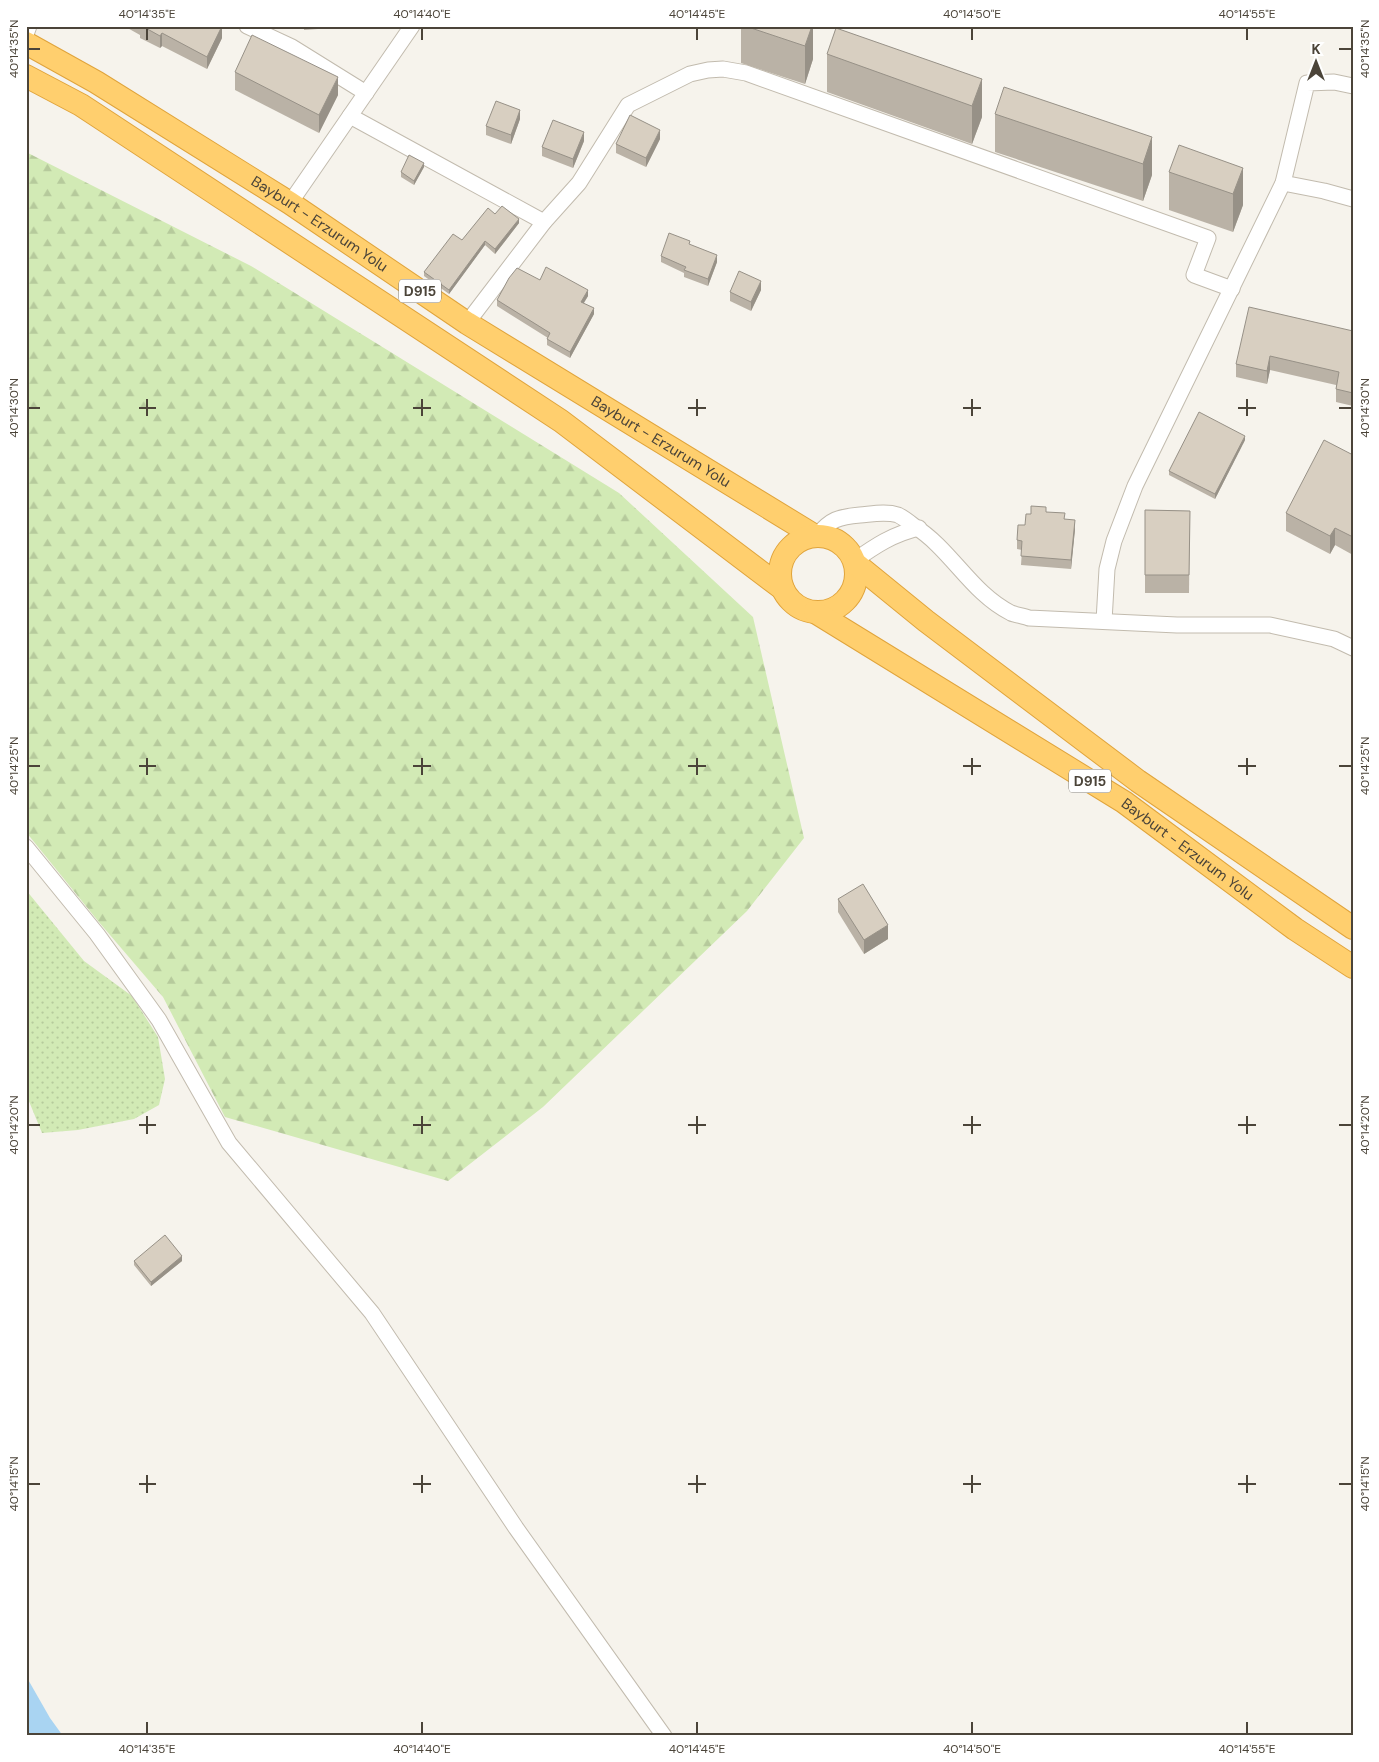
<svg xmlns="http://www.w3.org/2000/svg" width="1379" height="1762" font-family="'DM Sans',sans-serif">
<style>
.forest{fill:url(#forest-firs)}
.park{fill:url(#park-dots)}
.water{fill:#a9d4f2}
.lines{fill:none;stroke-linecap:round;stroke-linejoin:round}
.minor-casing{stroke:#c2bbae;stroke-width:17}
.highway-casing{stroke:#e0a43c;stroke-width:24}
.minor{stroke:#fff;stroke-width:15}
.highway{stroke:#ffcf6e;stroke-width:22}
.wall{fill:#bab2a6}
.shaded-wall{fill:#979187}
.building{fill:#d8cfc1;stroke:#979187}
.ticks{fill:none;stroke:#4b4439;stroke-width:2}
.labels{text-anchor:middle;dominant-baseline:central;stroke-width:5;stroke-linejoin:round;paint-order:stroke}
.shield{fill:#fff;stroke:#817c74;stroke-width:1}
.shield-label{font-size:14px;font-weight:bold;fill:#4b4439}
.street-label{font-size:15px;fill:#4b4439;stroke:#fff}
.neatline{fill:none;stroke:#4b4439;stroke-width:2}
.ticks-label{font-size:12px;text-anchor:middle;fill:#4b4439}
</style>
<defs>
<pattern id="forest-firs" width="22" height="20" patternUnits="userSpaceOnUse" patternTransform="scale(1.25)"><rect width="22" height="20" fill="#d2eab5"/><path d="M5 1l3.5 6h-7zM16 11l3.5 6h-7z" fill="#b6ca9c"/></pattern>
<pattern id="park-dots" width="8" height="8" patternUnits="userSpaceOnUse" patternTransform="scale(1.25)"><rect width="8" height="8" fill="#d2eab5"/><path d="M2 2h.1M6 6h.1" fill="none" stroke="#b6ca9c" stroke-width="1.8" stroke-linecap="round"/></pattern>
</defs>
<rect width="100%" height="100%" fill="#f6f3ec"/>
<polygon class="forest" points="26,152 251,266 619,493 753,617 804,838 747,911 543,1107 448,1181 225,1117 163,997 98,921 26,832"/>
<polygon class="park" points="26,890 84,961 132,996 158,1037 165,1079 159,1105 134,1119 78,1130 42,1133 26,1094"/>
<polygon class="water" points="26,1676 50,1718 63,1736 26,1736"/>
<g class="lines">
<defs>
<g id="minor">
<polyline points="247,26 292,47 366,93"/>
<polyline points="26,34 29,26"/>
<polyline points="350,116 544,222"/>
<polyline points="1283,183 1324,191 1353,199"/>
<polyline points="290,203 412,26"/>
<polyline points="467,323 544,222 579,183 628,105 690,74 708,70 723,69 746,73 1208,238 1194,275 1232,289"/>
<path d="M817,536C830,519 839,517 860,515C872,514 886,511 898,515C904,518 909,522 914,526C951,549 971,593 1011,613C1016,615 1024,616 1029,618L1177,625H1270L1334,639L1353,648"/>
<path d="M854,561C875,546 893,534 919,528"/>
<polyline points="1104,621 1107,569 1114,541 1135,486 1283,183 1307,83 1334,82 1353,86"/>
<polyline points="26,847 97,934 159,1020 229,1143 372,1313 516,1528 664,1736"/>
</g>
<g id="highway">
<path id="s1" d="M26,43L96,82L290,203L467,323L815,536"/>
<polyline points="26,76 81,105 561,421 783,589"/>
<circle cx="818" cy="574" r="38"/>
<polyline points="856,564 926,621 1138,781 1353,928"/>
<path id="s2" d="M815,612L1124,802L1295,929L1353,967"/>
</g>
</defs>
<use href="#minor" class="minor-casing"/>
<use href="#highway" class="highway-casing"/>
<use href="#minor" class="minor"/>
<use href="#highway" class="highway"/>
</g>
<g class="wall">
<polygon points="124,26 222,26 222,38 207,69 162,46 160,48 140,38 140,35"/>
<polygon points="304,26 332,26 332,28 304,30"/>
<polygon points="741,26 813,26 813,59 805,84 741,63"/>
<polygon points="827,54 982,79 982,117 972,144 827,92"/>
<polygon points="235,72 338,95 319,133 235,90"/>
<polygon points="995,114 1152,137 1152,175 1143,201 995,152"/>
<polygon points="520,119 511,144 486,135 486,126"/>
<polygon points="660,139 646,167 616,153 616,144"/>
<polygon points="584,141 573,168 542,156 542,147"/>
<polygon points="424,167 414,185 401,177 401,172"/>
<polygon points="1243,168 1243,205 1233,232 1169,210 1169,172"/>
<polygon points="495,214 519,223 495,254 485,245 449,294 424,276 424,272"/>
<polygon points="661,256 717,262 708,286 684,277 684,273 661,262"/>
<polygon points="540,280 588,296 584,303 594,314 570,358 547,345 547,339 548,338 497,306 497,300"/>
<polygon points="761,290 751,311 730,301 730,292"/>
<polygon points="1353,331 1353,406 1336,402 1336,385 1270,370 1267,384 1236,377 1236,364"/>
<polygon points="1245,440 1215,499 1169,475 1169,471"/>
<polygon points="1353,455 1353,555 1335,545 1330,554 1286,531 1286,513"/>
<polygon points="1145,510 1190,511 1189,593 1145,593"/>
<polygon points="1046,512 1065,519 1075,529 1071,569 1021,565 1022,550 1017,549 1017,540 1031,514"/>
<polygon points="838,899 888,939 864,954 838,912"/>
<polygon points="134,1261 182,1261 151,1286 134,1265"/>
</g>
<g class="shaded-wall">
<polygon points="222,26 222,38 207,69 207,57"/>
<polygon points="812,26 813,26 813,59 805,84 805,46"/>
<polygon points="162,33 162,46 160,48 160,36"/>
<polygon points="338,77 338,95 319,133 319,115"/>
<polygon points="982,79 982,117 972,144 972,106"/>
<polygon points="520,110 520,119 511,144 511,135"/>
<polygon points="660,130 660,139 646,167 646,158"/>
<polygon points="584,132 584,141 573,168 573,159"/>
<polygon points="1152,137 1152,175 1143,201 1143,164"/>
<polygon points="424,163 424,167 414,185 414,181"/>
<polygon points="1243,168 1243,205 1233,232 1233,194"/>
<polygon points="519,219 519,223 495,254 495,249"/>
<polygon points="485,241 485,245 449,294 449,290"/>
<polygon points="717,255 717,262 708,286 708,279"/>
<polygon points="761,281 761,290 751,311 751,302"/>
<polygon points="588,290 588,296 581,307 581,302"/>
<polygon points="594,308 594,314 570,358 570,352"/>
<polygon points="1270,356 1270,370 1267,384 1267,371"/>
<polygon points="1245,436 1245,440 1215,499 1215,494"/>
<polygon points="1075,520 1075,529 1071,569 1071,560"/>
<polygon points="1335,528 1335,545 1330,554 1330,536"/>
<polygon points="888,925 888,939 864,954 864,940"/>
<polygon points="182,1256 182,1261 151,1286 151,1282"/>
</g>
<g class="building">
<polygon points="142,26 222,26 207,57 162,33 160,36"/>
<polygon points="745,26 812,26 805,46"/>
<polygon points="836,28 982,79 972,106 827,54"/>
<polygon points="252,35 338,77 319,115 235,72"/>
<polygon points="1004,87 1152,137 1143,164 995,114"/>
<polygon points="496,101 520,110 511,135 486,126"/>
<polygon points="630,115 660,130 646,158 616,144"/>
<polygon points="553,120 584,132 573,159 542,147"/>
<polygon points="1179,145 1243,168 1233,194 1169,172"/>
<polygon points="409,155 424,163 414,181 401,172"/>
<polygon points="502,206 519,219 495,249 485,241 449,290 424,272 453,234 462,240 488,208 495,214"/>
<polygon points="669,233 690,241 689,244 717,255 708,279 684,270 686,267 661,256"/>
<polygon points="546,267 588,290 581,302 594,308 570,352 547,339 550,333 497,300 509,278 517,268 540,280"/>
<polygon points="739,271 761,281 751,302 730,292"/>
<polygon points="1249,307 1353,331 1353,393 1336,389 1339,372 1270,356 1267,371 1236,364"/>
<polygon points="1199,412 1245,436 1215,494 1169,471"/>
<polygon points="1324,440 1353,455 1353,537 1335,528 1330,536 1286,513"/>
<polygon points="1031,506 1046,507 1046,512 1065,513 1064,519 1075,520 1071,560 1021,556 1022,541 1017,540 1018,525 1025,525 1026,514 1031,514"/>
<polygon points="1145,510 1190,511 1189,575 1145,575"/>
<polygon points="863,884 888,925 864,940 838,899"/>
<polygon points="165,1235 182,1256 151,1282 134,1261"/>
</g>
<path class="ticks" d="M147,28V40M422,28V40M697,28V40M972,28V40M1247,28V40M28,49H40M1339,49H1352M147,399V416M422,399V416M697,399V416M972,399V416M1247,399V416M28,408H40M139,408H156M413,408H431M688,408H706M963,408H981M1238,408H1256M1339,408H1352M147,758V775M422,758V775M697,758V775M972,758V775M1247,758V775M28,766H40M139,766H156M413,766H431M688,766H706M963,766H981M1238,766H1256M1339,766H1352M147,1116V1134M422,1116V1134M697,1116V1134M972,1116V1134M1247,1116V1134M28,1125H40M139,1125H156M413,1125H431M688,1125H706M963,1125H981M1238,1125H1256M1339,1125H1352M147,1475V1493M422,1475V1493M697,1475V1493M972,1475V1493M1247,1475V1493M28,1484H40M139,1484H156M413,1484H431M688,1484H706M963,1484H981M1238,1484H1256M1339,1484H1352M147,1722V1734M422,1722V1734M697,1722V1734M972,1722V1734M1247,1722V1734"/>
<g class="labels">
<g class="shield">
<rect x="399" y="279.5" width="42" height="23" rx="4"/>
<rect x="1069" y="769.5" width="42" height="23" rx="4"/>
</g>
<g class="shield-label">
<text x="420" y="291">D915</text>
<text x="1090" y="781">D915</text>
</g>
<g class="street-label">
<text stroke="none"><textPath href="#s1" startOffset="345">Bayburt - Erzurum Yolu</textPath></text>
<text stroke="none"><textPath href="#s1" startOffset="750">Bayburt - Erzurum Yolu</textPath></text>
<text stroke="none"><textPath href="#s2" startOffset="442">Bayburt - Erzurum Yolu</textPath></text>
</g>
</g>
<rect width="1379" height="1762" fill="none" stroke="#ffffff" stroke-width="55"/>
<g transform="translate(1316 62)" stroke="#ffffff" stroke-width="4" paint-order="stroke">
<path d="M0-4L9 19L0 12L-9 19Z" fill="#4b4439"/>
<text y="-8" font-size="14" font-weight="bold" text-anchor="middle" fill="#4b4439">K</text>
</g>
<rect x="28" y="28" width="1324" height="1706" class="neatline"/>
<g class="ticks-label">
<text x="147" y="18">40°14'35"E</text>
<text x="422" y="18">40°14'40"E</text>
<text x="697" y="18">40°14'45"E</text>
<text x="972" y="18">40°14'50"E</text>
<text x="1247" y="18">40°14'55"E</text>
<text transform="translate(14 49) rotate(-90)" y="4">40°14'35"N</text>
<text transform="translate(1365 49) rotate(-90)" y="4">40°14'35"N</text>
<text transform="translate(14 408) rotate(-90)" y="4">40°14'30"N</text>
<text transform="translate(1365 408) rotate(-90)" y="4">40°14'30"N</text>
<text transform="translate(14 766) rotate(-90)" y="4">40°14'25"N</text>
<text transform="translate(1365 766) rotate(-90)" y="4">40°14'25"N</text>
<text transform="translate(14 1125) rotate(-90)" y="4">40°14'20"N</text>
<text transform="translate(1365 1125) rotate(-90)" y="4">40°14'20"N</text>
<text transform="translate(14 1484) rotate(-90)" y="4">40°14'15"N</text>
<text transform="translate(1365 1484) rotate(-90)" y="4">40°14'15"N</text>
<text x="147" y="1753">40°14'35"E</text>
<text x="422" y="1753">40°14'40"E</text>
<text x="697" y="1753">40°14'45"E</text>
<text x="972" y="1753">40°14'50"E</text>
<text x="1247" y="1753">40°14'55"E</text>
</g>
</svg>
